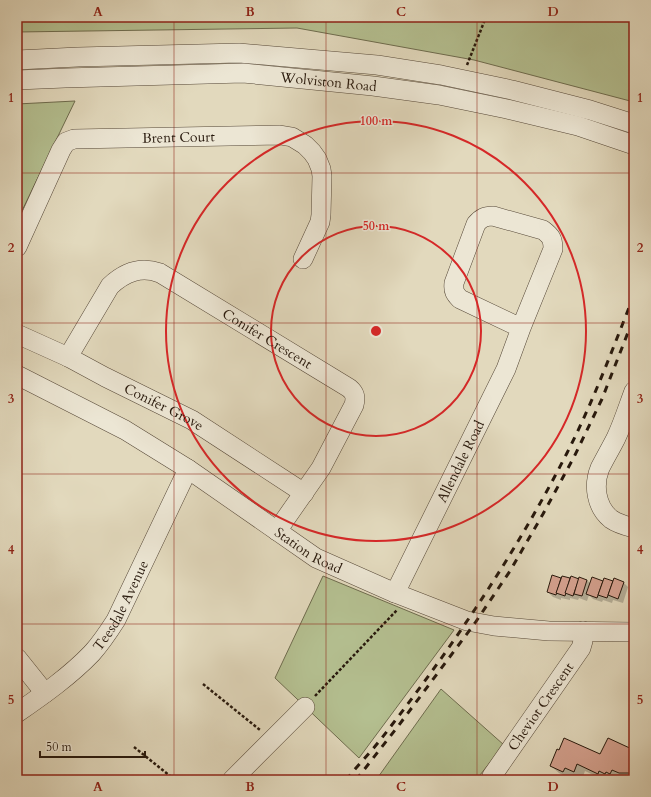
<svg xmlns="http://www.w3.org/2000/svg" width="651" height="797" font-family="Cardo,serif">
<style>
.green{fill:#b4bf90;stroke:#6e6c4e}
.shadow{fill:#0003}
.building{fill:#d5a18f;stroke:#27180c}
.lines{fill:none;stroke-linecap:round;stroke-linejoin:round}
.minor-casing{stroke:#564838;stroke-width:20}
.path{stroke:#27180c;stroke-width:2.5;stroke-dasharray:3 2;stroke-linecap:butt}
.minor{stroke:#ece6d4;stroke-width:19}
.rail{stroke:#27180c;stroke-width:3;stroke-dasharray:7 7;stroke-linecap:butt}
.grid{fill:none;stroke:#8f2418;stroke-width:1;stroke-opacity:0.55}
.ring{fill:none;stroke:#d62828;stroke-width:2}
.labels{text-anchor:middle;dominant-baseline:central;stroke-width:3;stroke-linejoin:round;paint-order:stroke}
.street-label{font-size:14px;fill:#27180c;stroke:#ece6d4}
.centre{fill:#d62828;stroke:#ece6d4;stroke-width:2}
.ring-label{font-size:12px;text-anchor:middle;font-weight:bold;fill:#d62828;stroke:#ece6d4;stroke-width:3;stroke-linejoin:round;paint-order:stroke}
.neatline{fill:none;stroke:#8f2418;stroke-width:1.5}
.grid-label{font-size:13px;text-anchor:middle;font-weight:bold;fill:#8f2418}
</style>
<rect width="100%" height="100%" fill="#e2d9bd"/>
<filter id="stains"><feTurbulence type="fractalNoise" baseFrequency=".005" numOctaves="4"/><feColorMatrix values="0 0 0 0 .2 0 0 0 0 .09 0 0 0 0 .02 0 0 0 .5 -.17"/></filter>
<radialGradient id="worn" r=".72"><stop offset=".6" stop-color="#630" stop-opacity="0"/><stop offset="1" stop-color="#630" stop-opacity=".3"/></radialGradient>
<g class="green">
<polygon points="17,17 634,17 634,102 474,60 297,28 17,32"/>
<polygon points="75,101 17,221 17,104"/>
<polygon points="323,576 454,630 359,758 275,678"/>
<polygon points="441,689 504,745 476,780 376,780"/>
</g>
<g class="shadow">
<polygon points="553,576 562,579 563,577 570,579 579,580 580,578 587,580 591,584 603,582 623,582 628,587 623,603 613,600 612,603 603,600 602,602 593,599 589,595 587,601 579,598 578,600 570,598 570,600 561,598 561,600 553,597 548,592"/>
<polygon points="634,751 634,780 626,780 620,777 619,780 614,779 614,780 610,780 607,778 606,780 604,780 585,771 582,779 573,775 571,779 559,773 551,766 600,756"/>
</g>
<g class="building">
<polygon points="552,575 561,578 556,595 547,592"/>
<polygon points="562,576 570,578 565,596 556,593"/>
<polygon points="571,576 579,579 573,596 565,593"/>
<polygon points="579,577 587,580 582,596 574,594"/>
<polygon points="592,577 603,581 597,598 586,594"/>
<polygon points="604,578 613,581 607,598 598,595"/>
<polygon points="614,578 624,582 618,599 608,595"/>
<polygon points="564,738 600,754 608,738 634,750 634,773 619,773 612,770 610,774 606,772 605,774 599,771 598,774 577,764 574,772 565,768 563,772 550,766 557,749 559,750"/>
</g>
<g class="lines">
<defs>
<g id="minor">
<polyline points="17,60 78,57 239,53 377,65 441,75 512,90 590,110 634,124"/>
<path id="s1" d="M17,80L65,78L243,73L373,86L439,95L507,109L578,126L634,145"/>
<path id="s2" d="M17,247L61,150L66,142L74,139L280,135L292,137L305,145L312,152L317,159L321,169L322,176L321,215L320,222L303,259"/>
<path id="s3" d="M17,334L68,357L105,377L192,420L304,493"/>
<path id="s4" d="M68,357L110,286C125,272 141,266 160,273L349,388C355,393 356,397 354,405L321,468L277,531"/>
<path id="s5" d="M17,375L125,430L188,469L316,558L395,593L467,621L494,626L549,631L634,632"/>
<path d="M634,391C628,407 623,423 616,438C611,448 605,458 600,468C593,485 596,507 611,519C618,524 626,526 634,528"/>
<path id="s6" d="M395,593L506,369L521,328L553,249C553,239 551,236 543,230L493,216C485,216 481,218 476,224L454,283C453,291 455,294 460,299L521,328"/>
<polyline points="17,658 45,693"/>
<path id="s7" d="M17,713C43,695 70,676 92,653C101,643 109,631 116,620L188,469"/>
<polyline points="232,780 305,707"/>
<path id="s8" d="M491,780L492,776L581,648L583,641V631"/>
</g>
</defs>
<use href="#minor" class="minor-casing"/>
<g class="path">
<polyline points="467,65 486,17"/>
<polyline points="203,684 260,730"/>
<polyline points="315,696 397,610"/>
<polyline points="134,747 175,780"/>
</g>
<use href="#minor" class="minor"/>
<g class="rail">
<path d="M346,780C357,766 370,753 381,739C451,649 515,555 567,453C593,402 613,348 634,295"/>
<polyline points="356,780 399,725 475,623 510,571 543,514 574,457 602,399 634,317"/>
</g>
</g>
<path class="grid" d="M174,17V780M326,17V780M477,17V780M17,173H634M17,323H634M17,474H634M17,624H634"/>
<g class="ring">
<circle cx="376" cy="331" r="105"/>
<circle cx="376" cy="331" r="210"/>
</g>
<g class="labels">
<g class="street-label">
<text stroke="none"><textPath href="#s1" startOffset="312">Wolviston Road</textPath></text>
<text stroke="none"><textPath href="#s2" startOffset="229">Brent Court</textPath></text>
<text stroke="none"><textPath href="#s4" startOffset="263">Conifer Crescent</textPath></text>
<text stroke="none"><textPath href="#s3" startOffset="164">Conifer Grove</textPath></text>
<text stroke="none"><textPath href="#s6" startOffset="147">Allendale Road</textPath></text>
<text stroke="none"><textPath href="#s5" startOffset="341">Station Road</textPath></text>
<text stroke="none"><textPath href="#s7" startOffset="152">Teesdale Avenue</textPath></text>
<text stroke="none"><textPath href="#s8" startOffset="89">Cheviot Crescent</textPath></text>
</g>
</g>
<circle cx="376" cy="331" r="6" class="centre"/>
<g class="ring-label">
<text x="376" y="125">100 m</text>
<text x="376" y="230">50 m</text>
</g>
<rect width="651" height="797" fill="none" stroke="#e2d9bd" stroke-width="44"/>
<path d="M40 751v6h105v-6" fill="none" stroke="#27180c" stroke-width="2"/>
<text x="46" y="751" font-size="12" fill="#27180c" stroke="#ece6d4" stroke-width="3" paint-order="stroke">50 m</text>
<rect x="22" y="22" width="607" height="753" class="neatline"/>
<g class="grid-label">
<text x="98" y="16">A</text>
<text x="250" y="16">B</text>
<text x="401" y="16">C</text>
<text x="553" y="16">D</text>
<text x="11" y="102">1</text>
<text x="640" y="102">1</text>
<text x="11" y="252">2</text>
<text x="640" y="252">2</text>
<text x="11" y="403">3</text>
<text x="640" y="403">3</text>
<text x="11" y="554">4</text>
<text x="640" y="554">4</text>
<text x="11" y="704">5</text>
<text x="640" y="704">5</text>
<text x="98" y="791">A</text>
<text x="250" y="791">B</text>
<text x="401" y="791">C</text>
<text x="553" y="791">D</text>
</g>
<rect width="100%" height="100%" filter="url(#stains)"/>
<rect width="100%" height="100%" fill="url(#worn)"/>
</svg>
